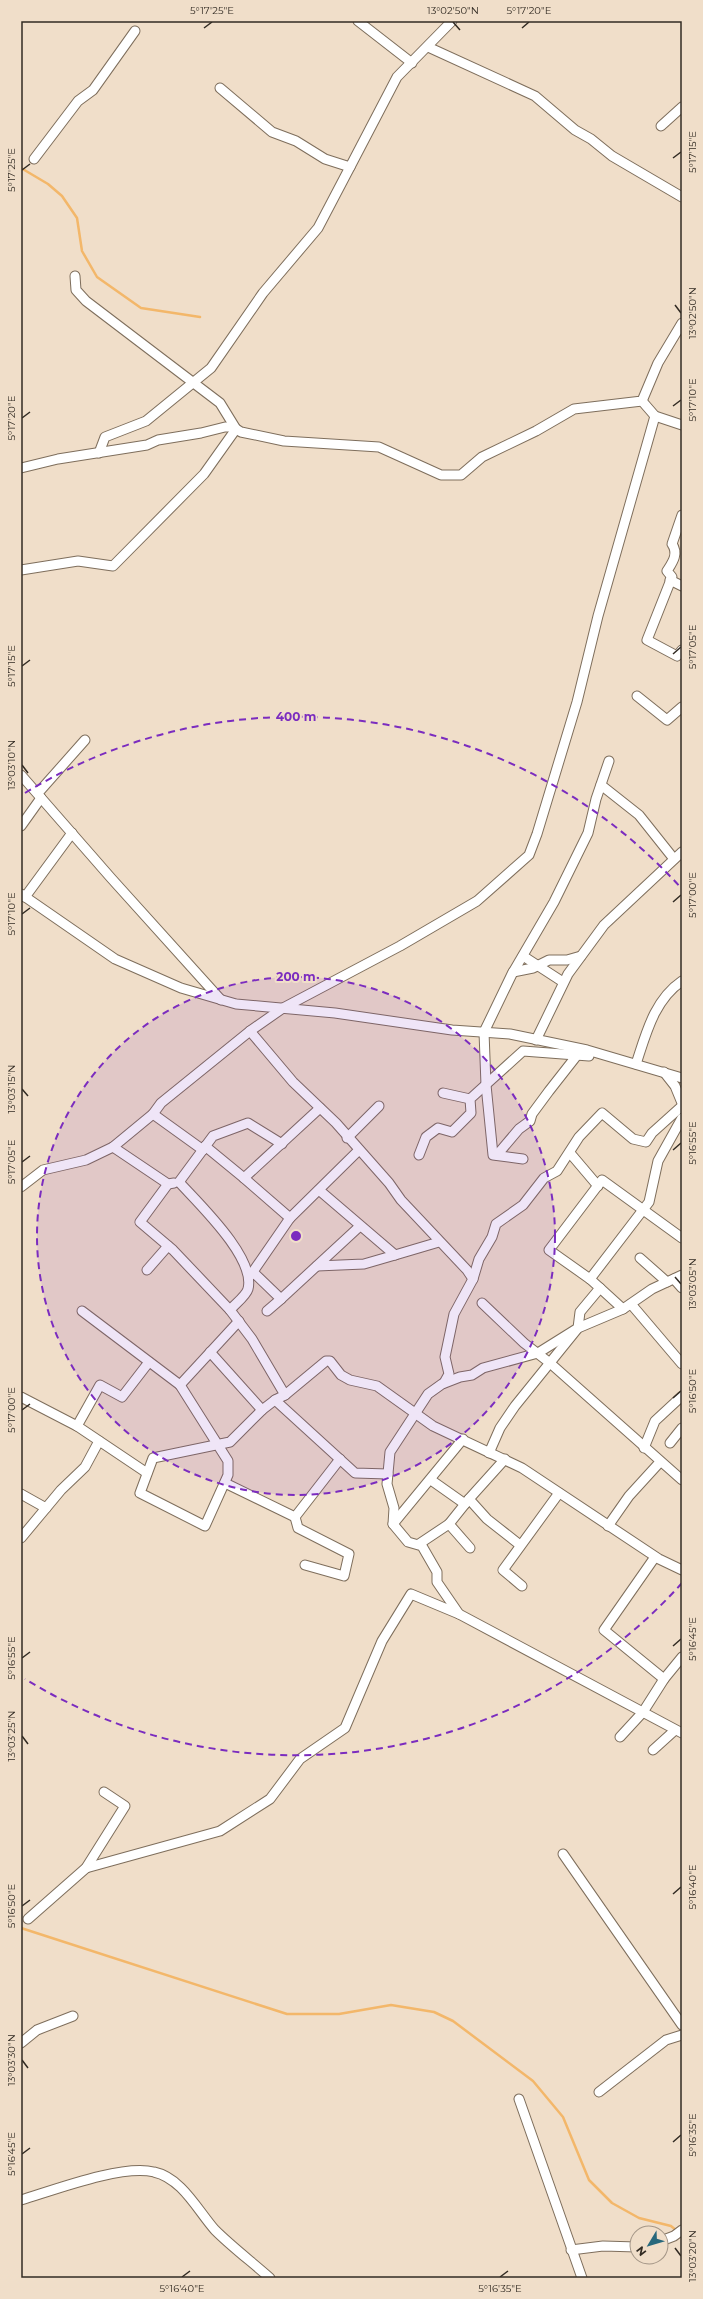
<svg xmlns="http://www.w3.org/2000/svg" width="703" height="2299" font-family="Montserrat,sans-serif">
<style>
.lines{fill:none;stroke-linecap:round;stroke-linejoin:round}
.stream{stroke:#f3b76a;stroke-width:2.5}
.minor-casing{stroke:#7e6e5c;stroke-width:11}
.minor{stroke:#fff;stroke-width:9}
.ticks{fill:none;stroke:#322b23;stroke-width:1.5}
.ring{fill:none;stroke:#7b2cbf;stroke-width:2;stroke-dasharray:7 5}
.centre{fill:#7b2cbf;stroke:#f0dec9;stroke-width:2}
.ring-label{font-size:12px;text-anchor:middle;font-weight:bold;fill:#7b2cbf;stroke:#f0dec9;stroke-width:4;stroke-linejoin:round;paint-order:stroke}
.neatline{fill:none;stroke:#322b23;stroke-width:1.5}
.ticks-label{font-size:10px;text-anchor:middle;fill:#322b23}
</style>
<rect width="100%" height="100%" fill="#f0dec9"/>
<g class="lines">
<g class="stream">
<polyline points="21,168 48,184 62,196 77,218 82,251 97,277 141,308 200,317"/>
<polyline points="21,1928 287,2014 339,2014 391,2005 434,2012 453,2021 533,2081 563,2117 589,2180 612,2203 639,2218 671,2226 677,2231"/>
</g>
<defs>
<g id="minor">
<polyline points="358,21 412,63"/>
<polyline points="428,47 535,96 575,130 591,139 612,156 682,197"/>
<polyline points="220,88 272,132 296,141 325,159 350,167 397,77 452,21"/>
<polyline points="661,126 682,107"/>
<polyline points="34,159 78,101 93,90 135,31"/>
<polyline points="642,401 655,416 682,425"/>
<polyline points="99,453 105,437 146,421 211,368 263,293 318,228 350,167"/>
<polyline points="21,468 58,459 147,445 158,440 201,433 225,427 233,427 241,432 284,441 379,447 441,475 461,475 482,457 536,431 574,409 642,401 658,363 682,323"/>
<path d="M682,515L672,544C679,554 672,563 667,571L672,577L647,640L677,656L682,650"/>
<polyline points="21,570 78,561 113,566 204,474 236,429 220,403 86,301 76,290 75,276"/>
<polyline points="670,580 682,586"/>
<polyline points="637,696 667,720 682,707"/>
<polyline points="21,775 111,878 221,1000"/>
<polyline points="601,785 639,815 674,859"/>
<polyline points="38,793 85,740"/>
<polyline points="21,826 41,798"/>
<polyline points="21,894 115,959 181,988 236,1004 335,1013 452,1030 510,1034 587,1050 682,1078"/>
<polyline points="25,897 72,833"/>
<polyline points="523,956 563,982"/>
<polyline points="513,972 533,968 549,960 567,960 581,956"/>
<polyline points="250,1031 293,1082 336,1123 389,1183 401,1200 467,1270 473,1279"/>
<polyline points="536,1040 568,974 604,925 682,852"/>
<path d="M636,1064C646,1034 654,1000 682,981"/>
<polyline points="664,1072 675,1086 682,1103"/>
<polyline points="443,1093 470,1099"/>
<polyline points="682,1118 658,1161 649,1202 590,1279 600,1288 580,1312 578,1328 538,1353 483,1368 472,1375 460,1377 442,1384 428,1394 390,1452 387,1484 394,1508 393,1524 408,1542 422,1546 437,1572 437,1582 459,1614 682,1733"/>
<polyline points="347,1138 379,1106"/>
<path d="M282,1144L248,1123L213,1136L179,1182C199,1204 256,1258 248,1289C246,1296 235,1304 230,1310L252,1339L285,1395L275,1400L355,1473L388,1474"/>
<polyline points="205,1146 244,1178 320,1108"/>
<polyline points="113,1147 168,1184 174,1183"/>
<polyline points="203,1150 153,1114 161,1103 250,1031 283,1008 400,946 477,901 529,855 537,834 577,702 598,616 655,416"/>
<polyline points="570,1153 598,1186"/>
<polyline points="419,1155 426,1137 438,1128 452,1132 471,1113 470,1099 523,1051 589,1056"/>
<polyline points="497,1155 519,1129 530,1121 532,1114 549,1091 578,1054"/>
<polyline points="523,1159 493,1155 486,1085 484,1032 512,974 554,902 588,833 596,799 609,761"/>
<polyline points="244,1178 290,1218 359,1150"/>
<polyline points="168,1184 140,1222 173,1250 230,1310"/>
<polyline points="21,1187 43,1170 86,1160 113,1147 153,1114"/>
<polyline points="395,1255 439,1242"/>
<polyline points="640,1258 667,1282"/>
<polyline points="317,1266 364,1264 395,1255 319,1190"/>
<polyline points="147,1270 168,1246"/>
<polyline points="253,1272 281,1299 360,1226"/>
<polyline points="250,1276 290,1218"/>
<polyline points="590,1279 549,1250 602,1180 682,1238"/>
<polyline points="674,1279 682,1288"/>
<polyline points="600,1288 623,1309"/>
<polyline points="482,1303 524,1343 550,1363 682,1480"/>
<polyline points="631,1304 682,1364"/>
<polyline points="82,1311 180,1385 239,1321"/>
<polyline points="267,1311 281,1299"/>
<polyline points="210,1352 262,1410 275,1400"/>
<polyline points="444,1383 449,1374 445,1357 454,1314 473,1279 479,1259 492,1237 496,1224 523,1205 544,1178 557,1171 579,1137 602,1113 633,1139 646,1142 652,1133 682,1106"/>
<polyline points="180,1385 228,1461 228,1475 205,1526 140,1493 153,1458 230,1442 262,1410"/>
<polyline points="285,1395 326,1361 330,1361 341,1375 350,1380 377,1386 433,1426 522,1468 659,1559 682,1570"/>
<polyline points="21,1397 77,1426"/>
<polyline points="670,1443 682,1428"/>
<polyline points="644,1448 655,1421 682,1396"/>
<polyline points="489,1453 500,1428 515,1406 578,1328 623,1309 652,1289 682,1275"/>
<polyline points="505,1459 469,1499 487,1519 520,1545"/>
<polyline points="147,1473 77,1426 100,1385 122,1397 149,1362"/>
<polyline points="431,1480 465,1504"/>
<polyline points="225,1483 295,1517 340,1459"/>
<polyline points="21,1494 46,1508 61,1490 85,1467 99,1441"/>
<polyline points="469,1499 449,1524 470,1548"/>
<polyline points="295,1517 298,1528 349,1554 344,1576 305,1565"/>
<polyline points="393,1524 463,1439"/>
<polyline points="608,1526 629,1496 660,1462"/>
<polyline points="21,1538 46,1508"/>
<polyline points="419,1544 449,1524"/>
<polyline points="655,1557 604,1630 664,1679"/>
<polyline points="522,1586 503,1570 559,1493"/>
<polyline points="620,1737 643,1712 664,1679 682,1657"/>
<polyline points="653,1750 674,1731"/>
<polyline points="563,1854 682,2025"/>
<polyline points="86,1868 220,1831 270,1799 300,1759 345,1728 382,1641 411,1594 459,1614"/>
<polyline points="28,1919 86,1868 125,1806 104,1792"/>
<polyline points="21,2043 37,2030 73,2016"/>
<polyline points="599,2092 666,2040 682,2035"/>
<polyline points="519,2099 582,2278"/>
<path d="M21,2200C54,2190 122,2164 154,2172C182,2178 198,2211 215,2230C232,2247 252,2262 270,2278"/>
<polyline points="661,2241 674,2236 682,2230"/>
<polyline points="571,2250 603,2246 637,2247"/>
</g>
</defs>
<use href="#minor" class="minor-casing"/>
<use href="#minor" class="minor"/>
</g>
<path class="ticks" d="M453,22L460,30M204,28L212,22M522,28L529,22M673,158L681,152M22,170L30,164M675,305L681,313M673,406L681,400M22,418L30,412M673,654L681,647M22,666L30,660M22,765L28,773M673,902L681,895M22,914L30,908M22,1089L28,1096M673,1150L681,1143M22,1162L30,1156M675,1277L681,1284M673,1398L681,1391M22,1410L30,1404M673,1646L681,1639M22,1658L30,1652M22,1736L28,1744M673,1894L681,1887M22,1906L30,1900M22,2060L28,2068M673,2142L681,2135M22,2154L30,2148M675,2248L681,2256M182,2277L190,2271M500,2277L508,2271"/>
<circle cx="296" cy="1236" r="259" fill="#7b2cbf" fill-opacity=".12"/>
<g class="ring">
<circle cx="296" cy="1236" r="259"/>
<path d="M682 1583A519 519 0 0 1 25 1679M25 793A519 519 0 0 1 682 889"/>
</g>
<circle cx="296" cy="1236" r="6" class="centre"/>
<g class="ring-label">
<text x="296" y="721">400 m</text>
<text x="296" y="981">200 m</text>
</g>
<rect width="703" height="2299" fill="none" stroke="#f0dec9" stroke-width="44"/>
<g transform="translate(649 2245) rotate(232)"><circle r="19" fill="#f0dec9" stroke="#a49687"/>
<path d="M0-3L7 15L0 10L-7 15Z" fill="#28687c"/>
<text y="-6" font-size="11" font-weight="bold" text-anchor="middle" fill="#322b23">N</text>
</g>
<rect x="22" y="22" width="659" height="2255" class="neatline"/>
<g class="ticks-label">
<text x="212" y="14">5°17'25"E</text>
<text x="453" y="14">13°02'50"N</text>
<text x="529" y="14">5°17'20"E</text>
<text transform="translate(692 152) rotate(-90)" y="4">5°17'15"E</text>
<text transform="translate(11 170) rotate(-90)" y="4">5°17'25"E</text>
<text transform="translate(692 313) rotate(-90)" y="4">13°02'50"N</text>
<text transform="translate(692 400) rotate(-90)" y="4">5°17'10"E</text>
<text transform="translate(11 418) rotate(-90)" y="4">5°17'20"E</text>
<text transform="translate(692 647) rotate(-90)" y="4">5°17'05"E</text>
<text transform="translate(11 666) rotate(-90)" y="4">5°17'15"E</text>
<text transform="translate(11 765) rotate(-90)" y="4">13°03'10"N</text>
<text transform="translate(692 895) rotate(-90)" y="4">5°17'00"E</text>
<text transform="translate(11 914) rotate(-90)" y="4">5°17'10"E</text>
<text transform="translate(11 1089) rotate(-90)" y="4">13°03'15"N</text>
<text transform="translate(692 1143) rotate(-90)" y="4">5°16'55"E</text>
<text transform="translate(11 1162) rotate(-90)" y="4">5°17'05"E</text>
<text transform="translate(692 1284) rotate(-90)" y="4">13°03'05"N</text>
<text transform="translate(692 1391) rotate(-90)" y="4">5°16'50"E</text>
<text transform="translate(11 1410) rotate(-90)" y="4">5°17'00"E</text>
<text transform="translate(692 1639) rotate(-90)" y="4">5°16'45"E</text>
<text transform="translate(11 1658) rotate(-90)" y="4">5°16'55"E</text>
<text transform="translate(11 1736) rotate(-90)" y="4">13°03'25"N</text>
<text transform="translate(692 1887) rotate(-90)" y="4">5°16'40"E</text>
<text transform="translate(11 1906) rotate(-90)" y="4">5°16'50"E</text>
<text transform="translate(11 2060) rotate(-90)" y="4">13°03'30"N</text>
<text transform="translate(692 2135) rotate(-90)" y="4">5°16'35"E</text>
<text transform="translate(11 2154) rotate(-90)" y="4">5°16'45"E</text>
<text transform="translate(692 2256) rotate(-90)" y="4">13°03'20"N</text>
<text x="182" y="2292">5°16'40"E</text>
<text x="500" y="2292">5°16'35"E</text>
</g>
</svg>
